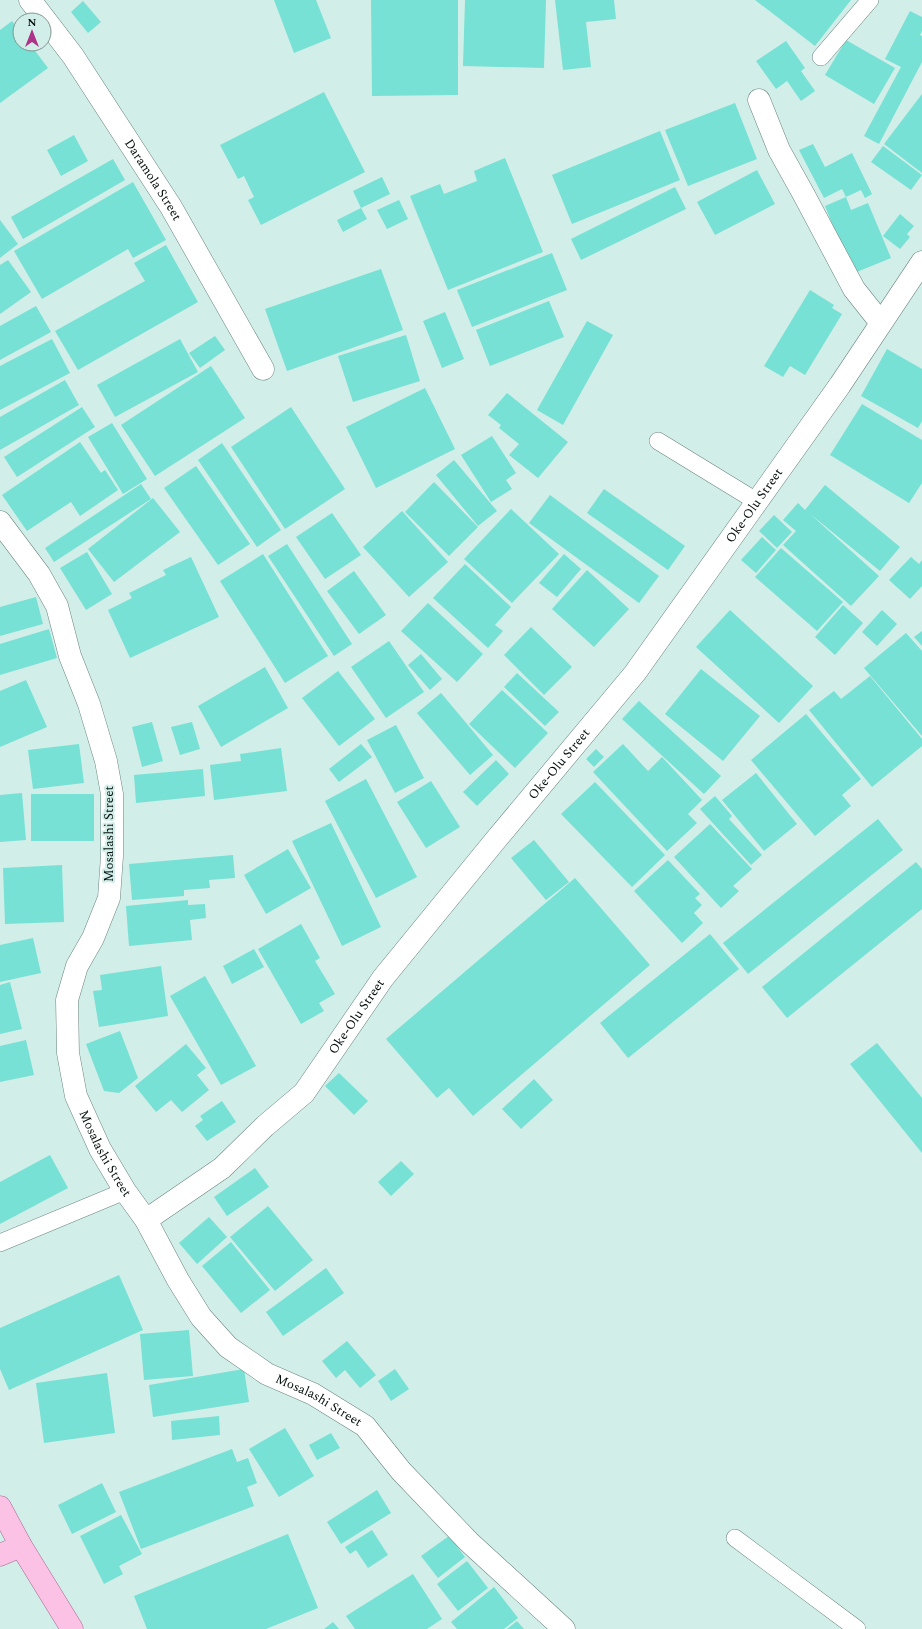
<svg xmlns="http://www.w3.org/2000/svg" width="922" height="1629" font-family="Spectral,serif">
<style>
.building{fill:#76e1d4}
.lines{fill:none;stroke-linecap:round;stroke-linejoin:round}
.lane-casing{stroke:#6b8581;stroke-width:18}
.street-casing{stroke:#6b8581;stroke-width:23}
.primary-casing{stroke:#a4698f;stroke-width:23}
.lane{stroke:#fff;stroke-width:17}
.street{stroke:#fff;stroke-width:22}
.primary{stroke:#fcc2e6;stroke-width:22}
.labels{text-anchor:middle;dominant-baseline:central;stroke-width:4;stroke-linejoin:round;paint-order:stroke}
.street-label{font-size:13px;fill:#050f0d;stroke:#d2eee9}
</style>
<rect width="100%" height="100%" fill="#d2eee9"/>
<g class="building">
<polygon points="274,0 316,0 331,38 294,53"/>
<polygon points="371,0 458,0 458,95 372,96"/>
<polygon points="465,0 546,0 544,68 463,66"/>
<polygon points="555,0 614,0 616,19 586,22 591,67 563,70"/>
<polygon points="755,0 851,0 815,46"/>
<polygon points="83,1 101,22 88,33 71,12"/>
<polygon points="910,11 922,17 922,31 920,35 922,36 922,62 879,144 864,136 901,67 885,59"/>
<polygon points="12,21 20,31 20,44 30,44 48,68 0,103 0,30"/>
<polygon points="846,40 895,68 874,104 825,75"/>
<polygon points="786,41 805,68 801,71 815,91 801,101 787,81 776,89 756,61"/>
<polygon points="324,92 365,172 261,225 248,200 254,197 244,176 238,179 220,145"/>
<polygon points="922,94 922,173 884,144"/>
<polygon points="735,103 757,159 688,186 665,130"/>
<polygon points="660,131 680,180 572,224 552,175"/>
<polygon points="74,135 88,161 61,176 47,150"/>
<polygon points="813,144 825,167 852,153 872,194 865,198 861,190 846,197 851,210 868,203 891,258 852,274 825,206 846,197 842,189 824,198 799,150"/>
<polygon points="883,146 922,175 911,190 871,162"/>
<polygon points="505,158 543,252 448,290 410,196 440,184 444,194 477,181 474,171"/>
<polygon points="113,159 125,180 23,239 11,217"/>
<polygon points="757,170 775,204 715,235 697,202"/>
<polygon points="382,177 390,194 361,208 353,191"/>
<polygon points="133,182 166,240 133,258 128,249 42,299 14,251"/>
<polygon points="675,187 686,209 581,260 571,239"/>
<polygon points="399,200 408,219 387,229 377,210"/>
<polygon points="361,208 367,219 343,232 337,220"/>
<polygon points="900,214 914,226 907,234 910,237 900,249 883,236"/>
<polygon points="0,220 18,244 0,258"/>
<polygon points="166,245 198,302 78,370 55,331 145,281 134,263"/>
<polygon points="552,253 567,290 472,327 457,290"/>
<polygon points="8,260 31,292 0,314 0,265"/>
<polygon points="381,269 403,330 287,371 265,309"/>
<polygon points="810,290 834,305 832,308 842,314 805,375 790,366 783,377 764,366"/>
<polygon points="549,301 564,337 490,366 476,330"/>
<polygon points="36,306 51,332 0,360 0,326"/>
<polygon points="445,312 464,359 442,368 423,321"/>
<polygon points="587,321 613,335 563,425 537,410"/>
<polygon points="406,335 420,381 353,402 338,356"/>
<polygon points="215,336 225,350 200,368 189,353"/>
<polygon points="52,339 70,373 0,410 0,366"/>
<polygon points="180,339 198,372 115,417 97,385"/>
<polygon points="887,349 922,369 922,421 918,428 861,396"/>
<polygon points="211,366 245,418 155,476 121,425"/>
<polygon points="65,380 79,405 0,450 0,417"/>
<polygon points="425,388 455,449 376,488 346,427"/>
<polygon points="507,393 568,442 538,478 509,455 519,444 499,428 501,425 488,415"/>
<polygon points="862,404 922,440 922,483 909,503 830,455"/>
<polygon points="82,407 95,427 17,477 4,457"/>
<polygon points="291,407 345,489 285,529 231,447"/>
<polygon points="112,423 147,479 123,494 88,437"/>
<polygon points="492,436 516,473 506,480 512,489 491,502 461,455"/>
<polygon points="80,442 101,473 105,470 118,490 80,516 71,502 27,531 2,495"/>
<polygon points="222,443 281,530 257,547 198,460"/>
<polygon points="454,460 497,511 478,526 436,475"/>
<polygon points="196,466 250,544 218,565 164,488"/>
<polygon points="434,482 478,527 449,556 405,512"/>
<polygon points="141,484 151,499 54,562 45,548"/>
<polygon points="825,485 900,547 880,571 809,513 879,576 851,606 783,545 796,531 783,520 798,503 805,510"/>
<polygon points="604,489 685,546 668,570 587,513"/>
<polygon points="550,495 659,576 639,603 529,523"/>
<polygon points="153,498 180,532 114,582 88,549"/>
<polygon points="511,509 559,554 512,603 464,559"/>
<polygon points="402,511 448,562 409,597 363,547"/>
<polygon points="332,513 361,555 325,579 296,537"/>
<polygon points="774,515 792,532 777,548 759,531"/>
<polygon points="762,537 776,550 756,573 741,560"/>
<polygon points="287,544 352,644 334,656 268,556"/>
<polygon points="781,548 843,602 817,631 755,577"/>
<polygon points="87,552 112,594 86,610 60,568"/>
<polygon points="263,554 328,656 285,683 220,581"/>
<polygon points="564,554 581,569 557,597 539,583"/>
<polygon points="191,557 219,617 130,658 108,610 132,598 129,593 166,575 163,570"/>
<polygon points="911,557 919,564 922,560 922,586 910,599 889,580"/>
<polygon points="465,564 511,607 495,625 503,631 488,648 433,598"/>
<polygon points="587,570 629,609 594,647 552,609"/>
<polygon points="354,571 386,615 359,634 327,591"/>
<polygon points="36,597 43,624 0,636 0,607"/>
<polygon points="428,603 483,654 457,682 401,631"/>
<polygon points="843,605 863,623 835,655 815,637"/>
<polygon points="730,610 813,686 779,723 696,647"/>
<polygon points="882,610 897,624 877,646 862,632"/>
<polygon points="531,627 572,667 544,695 504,655"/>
<polygon points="49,629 57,658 0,675 0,644"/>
<polygon points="922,631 922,646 914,637"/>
<polygon points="906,633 922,651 922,736 864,668"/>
<polygon points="389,641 424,692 386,718 351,667"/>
<polygon points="421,654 442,679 430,690 408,665"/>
<polygon points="265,667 288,708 221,747 198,706"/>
<polygon points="701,669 760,716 723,761 665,714"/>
<polygon points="338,671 375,719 339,746 302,698"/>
<polygon points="517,673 559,712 545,726 504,687"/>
<polygon points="870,676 922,739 922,746 872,787 809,710 834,691 841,699"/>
<polygon points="26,680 47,727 0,747 0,691"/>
<polygon points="502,690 548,733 515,768 469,724"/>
<polygon points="441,693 493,755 470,775 417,713"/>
<polygon points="639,701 721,776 704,794 622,719"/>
<polygon points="806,714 861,779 842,795 851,806 815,836 751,760"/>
<polygon points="152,722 163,761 142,767 132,727"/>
<polygon points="192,722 200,749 180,755 171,727"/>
<polygon points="396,725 424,778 395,793 367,740"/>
<polygon points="79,744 84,783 33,789 28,750"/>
<polygon points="361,744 372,757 339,782 329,769"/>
<polygon points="623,744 648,771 662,757 702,800 688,814 697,823 667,851 593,772"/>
<polygon points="281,748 287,791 214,800 210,765 241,761 240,754"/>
<polygon points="596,749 604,757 594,767 586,759"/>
<polygon points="496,760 509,774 477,806 463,792"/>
<polygon points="203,769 205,796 136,803 134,775"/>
<polygon points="756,773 797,824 764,851 722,800"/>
<polygon points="366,779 417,877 376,898 325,801"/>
<polygon points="431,781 460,827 426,848 397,802"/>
<polygon points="595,782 665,855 632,887 561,814"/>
<polygon points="22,793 26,840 0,842 0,795"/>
<rect x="31" y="794" width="63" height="47"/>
<polygon points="715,796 732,816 729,819 762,855 751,865 700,809"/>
<polygon points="878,819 903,850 748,974 723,943"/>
<polygon points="331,823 381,927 342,946 292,841"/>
<polygon points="710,824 752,869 733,886 739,891 721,908 674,857"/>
<polygon points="534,840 569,882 546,900 511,858"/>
<polygon points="288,849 311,888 266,914 244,875"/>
<polygon points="233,855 235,878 209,880 210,888 184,890 184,896 132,900 129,864"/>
<polygon points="668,860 700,894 695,898 702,905 694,913 703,923 682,943 634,891"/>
<polygon points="916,862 922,869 922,909 787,1018 762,987"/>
<polygon points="62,865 64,922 5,924 3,868"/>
<polygon points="575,878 650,965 473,1116 449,1088 437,1098 386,1039"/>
<polygon points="188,900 188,905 205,904 206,918 190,920 192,940 129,946 126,906"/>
<polygon points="301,924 320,958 315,961 335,994 319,1003 324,1011 301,1024 258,949"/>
<polygon points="710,934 739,969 628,1058 600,1023"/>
<polygon points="33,938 41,973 0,982 0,945"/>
<polygon points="254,949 264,967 232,984 223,966"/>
<polygon points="161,966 168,1016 99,1027 93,991 102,990 100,975"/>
<polygon points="205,976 256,1066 221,1085 170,996"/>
<polygon points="10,982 22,1029 0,1034 0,985"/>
<polygon points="120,1031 138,1078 119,1093 104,1091 86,1044"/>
<polygon points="26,1040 34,1075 0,1082 0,1046"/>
<polygon points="877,1043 922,1098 922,1153 850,1064"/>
<polygon points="186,1044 206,1068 197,1075 209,1090 182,1112 171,1100 156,1112 135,1086"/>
<polygon points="339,1073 368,1101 354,1115 325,1086"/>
<polygon points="534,1079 553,1100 521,1129 502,1109"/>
<polygon points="222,1101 236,1122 207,1141 195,1126 203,1120 200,1116"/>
<polygon points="50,1155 68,1188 0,1224 0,1182"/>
<polygon points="401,1161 414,1174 391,1196 378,1182"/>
<polygon points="255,1168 269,1187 227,1216 214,1197"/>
<polygon points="268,1206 313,1260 275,1291 230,1237"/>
<polygon points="209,1217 227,1237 197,1264 179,1243"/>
<polygon points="231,1242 270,1290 241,1313 202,1266"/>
<polygon points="326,1268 344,1293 283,1336 266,1312"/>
<polygon points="119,1275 143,1330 9,1390 0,1369 0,1328"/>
<polygon points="189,1330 193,1376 144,1380 140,1334"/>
<polygon points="347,1341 376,1375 360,1388 345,1370 336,1378 322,1361"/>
<polygon points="244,1369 249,1402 153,1417 149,1385"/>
<polygon points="395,1369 409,1389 391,1401 378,1381"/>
<polygon points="107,1373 115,1433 44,1443 36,1383"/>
<polygon points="219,1416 220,1435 172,1440 171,1421"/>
<polygon points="285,1428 314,1476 279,1497 249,1449"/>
<polygon points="331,1433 340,1448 317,1460 309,1445"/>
<polygon points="232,1449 237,1462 248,1458 257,1483 247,1487 254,1506 141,1549 119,1492"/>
<polygon points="102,1483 116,1512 72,1534 58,1505"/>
<polygon points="377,1490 391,1513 341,1544 327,1522"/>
<polygon points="121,1515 142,1554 119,1566 123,1574 104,1584 80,1536"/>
<polygon points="372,1530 388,1555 368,1568 356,1550 350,1554 345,1547"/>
<polygon points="288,1534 318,1608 266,1629 147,1629 134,1596"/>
<polygon points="449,1536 465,1557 438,1578 421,1556"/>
<polygon points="467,1561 488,1588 458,1611 437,1584"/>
<polygon points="413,1574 442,1619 427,1629 355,1629 346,1616"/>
<polygon points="494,1587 518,1618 504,1629 457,1629 451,1622"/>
<polygon points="517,1621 524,1629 507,1629"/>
<polygon points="333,1622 339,1629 324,1629"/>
</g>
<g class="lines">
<defs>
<g id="lane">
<polyline points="821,57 870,0"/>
<polyline points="658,441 756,501"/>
<polyline points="0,1243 125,1191"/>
<polyline points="735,1538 857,1629"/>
</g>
<g id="street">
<path id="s1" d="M30,0L73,56L171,207L263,369"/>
<polyline points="759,100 779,150 804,195 854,289 881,323"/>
<path id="s2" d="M0,522L39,574L57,606L70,656L89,704L106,761L112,794V856L109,898L93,938L77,966L67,1000L68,1053L76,1096L100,1149L125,1191L146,1220L178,1280L201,1317L228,1347L267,1374L313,1394L365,1426L401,1471L469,1542L564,1629"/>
<path id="s3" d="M146,1220L222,1168L265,1126L304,1093L383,978L494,842L635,673L840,385L922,262"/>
</g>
<g id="primary">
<polyline points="0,1507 21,1546 72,1629"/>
<polyline points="0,1555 21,1546"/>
</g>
</defs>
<use href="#lane" class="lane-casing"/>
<use href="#street" class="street-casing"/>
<use href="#primary" class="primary-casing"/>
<use href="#lane" class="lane"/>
<use href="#street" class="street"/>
<use href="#primary" class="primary"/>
</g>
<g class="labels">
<g class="street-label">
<text stroke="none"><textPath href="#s1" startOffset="218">Daramola Street</textPath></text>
<text stroke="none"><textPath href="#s3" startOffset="944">Oke-Olu Street</textPath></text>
<text stroke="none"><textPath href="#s3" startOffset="620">Oke-Olu Street</textPath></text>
<text transform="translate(109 834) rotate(-90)">Mosalashi Street</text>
<text stroke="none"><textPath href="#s3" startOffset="296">Oke-Olu Street</textPath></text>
<text stroke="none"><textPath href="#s2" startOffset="674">Mosalashi Street</textPath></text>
<text stroke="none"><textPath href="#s2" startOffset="1010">Mosalashi Street</textPath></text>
</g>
</g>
<g transform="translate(32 32)"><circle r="19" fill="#d2eee9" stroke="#809591"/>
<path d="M0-3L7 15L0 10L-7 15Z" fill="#ad3488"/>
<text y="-6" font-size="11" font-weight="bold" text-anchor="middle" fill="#050f0d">N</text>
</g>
</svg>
